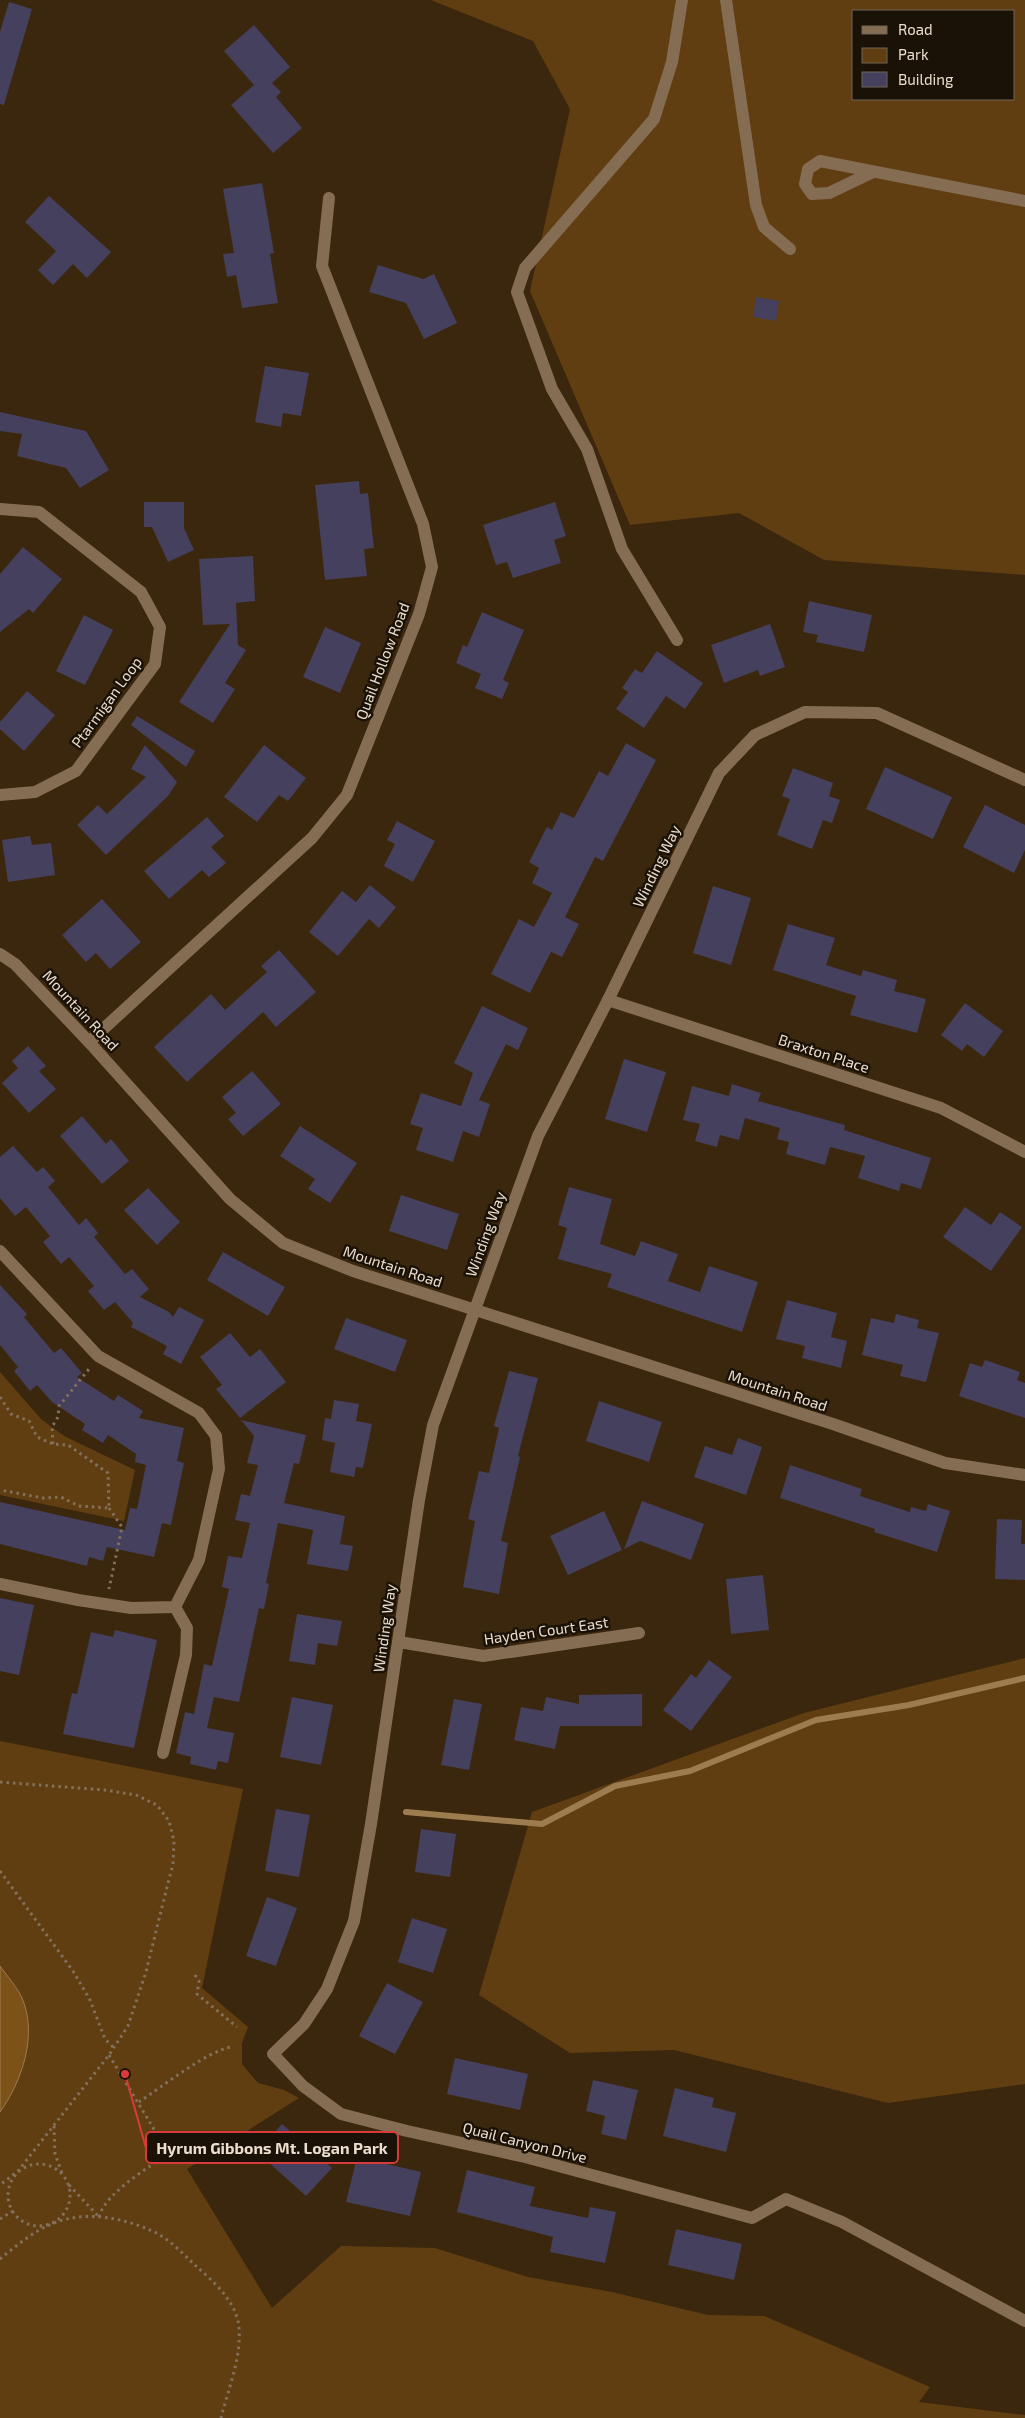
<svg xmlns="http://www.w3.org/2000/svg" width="1025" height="2418" font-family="'Exo 2',sans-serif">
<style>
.green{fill:#603e11;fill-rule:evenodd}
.water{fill:#7c5219;stroke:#9d7c50}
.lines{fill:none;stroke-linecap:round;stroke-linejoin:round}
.stream{stroke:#9d7c50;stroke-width:6}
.building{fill:#44405d}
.path{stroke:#83715c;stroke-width:3;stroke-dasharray:2.5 4;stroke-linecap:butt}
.minor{stroke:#856d53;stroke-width:12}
.labels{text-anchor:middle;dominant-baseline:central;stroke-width:5;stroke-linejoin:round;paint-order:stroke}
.street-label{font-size:15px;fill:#ebdecf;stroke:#1b1207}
.leader{fill:none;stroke:#d83a39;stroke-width:2}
.callout-dot{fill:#d83a39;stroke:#1b1207;stroke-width:2}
.callout{fill:#1b1207;stroke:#d83a39;stroke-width:2}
.callout-label{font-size:16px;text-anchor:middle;font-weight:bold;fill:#ebdecf}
</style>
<rect width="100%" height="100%" fill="#3b270d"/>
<g class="green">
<path d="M431,0H1025V575L824,560L739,513L630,525L530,291L570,109L533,41ZM854,11H1014V99H854Z"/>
<polygon points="0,1372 41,1419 64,1436 135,1470 124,1521 0,1495"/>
<polygon points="1025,1658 1025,2084 888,2103 674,2050 570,2053 479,1995 532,1812 804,1713"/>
<polygon points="0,1741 243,1789 202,1988 248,2027 242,2043 242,2064 258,2083 284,2090 299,2098 187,2169 272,2308 341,2246 435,2248 528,2277 612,2292 708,2315 764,2316 930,2387 919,2402 1025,2415 1025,2418 0,2418"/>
</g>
<path class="water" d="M0,1966C7,1976 17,1987 22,1998C38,2035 22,2081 0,2112Z"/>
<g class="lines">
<polyline class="stream" points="406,1812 542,1824 615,1786 690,1771 816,1720 909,1705 1025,1678"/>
</g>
<g class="building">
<polygon points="9,2 32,9 4,105 0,104 0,32"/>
<polygon points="254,25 290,67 272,83 281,92 276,97 302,128 273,153 231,105 254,85 224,51"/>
<polygon points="262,183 274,253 270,254 278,303 242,308 236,275 227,277 223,254 234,253 223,189"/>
<polygon points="49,196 111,252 87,278 73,264 53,285 38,270 56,251 25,222"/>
<polygon points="378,265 423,279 434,274 457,323 424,339 406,303 369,292"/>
<polygon points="756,297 779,301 776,321 753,317"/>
<polygon points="265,366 309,373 301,416 283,413 281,427 255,422"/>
<polygon points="0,412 86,431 109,470 80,488 66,468 17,456 22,434 0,431"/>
<polygon points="359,481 360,494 368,493 374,548 364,549 367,576 325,580 315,485"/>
<polygon points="144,502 184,502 184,528 194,550 168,562 152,527 144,527"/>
<polygon points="555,502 566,536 554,540 561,563 513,578 507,562 496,565 483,525"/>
<polygon points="23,547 62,579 33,613 29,609 0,632 0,574"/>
<polygon points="253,556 255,601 236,603 238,645 246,650 225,683 235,689 213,723 179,702 230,624 203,625 199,559"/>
<polygon points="809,601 872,615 864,652 816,642 818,635 803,632"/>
<polygon points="482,612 524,630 503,680 509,683 502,699 475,688 481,674 456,663 463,645 467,647"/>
<polygon points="84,615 113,630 85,685 56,671"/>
<polygon points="770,624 785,667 760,676 758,670 724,683 711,645"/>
<polygon points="325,627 361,643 340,693 303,677"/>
<polygon points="657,651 703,683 685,709 666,696 644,728 616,709 628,692 622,688 635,669 642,673"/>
<polygon points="27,691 55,715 24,751 0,729 0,722"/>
<polygon points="137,716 195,751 186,767 131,725"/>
<polygon points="626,743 656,760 603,861 595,857 565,917 579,924 562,957 551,952 530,993 491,974 519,919 534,927 552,893 532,883 539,868 529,862 547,827 552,830 561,812 574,818 599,771 608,776"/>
<polygon points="145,745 177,782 168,796 106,855 77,825 98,805 107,814 146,777 131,769"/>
<polygon points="264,745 306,778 288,801 279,795 257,822 224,797"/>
<polygon points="885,767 952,797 933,839 866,809"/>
<polygon points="793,768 833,783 829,796 840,800 832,823 823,820 812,849 777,835 790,799 782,796"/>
<polygon points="985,805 1025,825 1025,850 1014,873 963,847"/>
<polygon points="207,817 224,836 211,847 226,863 209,877 202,870 169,899 144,871"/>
<polygon points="397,821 435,841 413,882 384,866 395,844 387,840"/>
<polygon points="30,836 32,845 51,843 55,875 8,882 2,840"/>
<polygon points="370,885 396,907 379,928 369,919 338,956 309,932 342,891 356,902"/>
<polygon points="713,886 751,898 731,965 693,953"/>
<polygon points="102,899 141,942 110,969 96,953 86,962 62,935"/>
<polygon points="788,924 835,938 826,965 861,976 863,970 897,980 894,991 926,999 917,1033 850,1015 856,996 773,970"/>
<polygon points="279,950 316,992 276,1027 263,1012 187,1082 154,1047 211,994 225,1010 267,972 261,966"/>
<polygon points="965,1003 1003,1031 984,1057 967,1044 962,1051 941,1035"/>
<polygon points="482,1006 528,1028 518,1050 506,1044 479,1100 490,1104 479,1137 463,1131 453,1162 416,1150 423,1128 410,1124 421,1093 461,1106 473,1073 454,1063"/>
<polygon points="28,1046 46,1066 39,1071 56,1089 29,1113 2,1083 18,1068 12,1061"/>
<polygon points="624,1059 666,1072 647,1132 605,1119"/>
<polygon points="252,1071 281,1104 243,1136 228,1119 236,1113 222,1097"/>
<polygon points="732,1084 761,1093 758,1101 845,1125 844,1130 931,1158 921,1189 901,1183 899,1191 858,1178 865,1156 830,1147 825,1165 786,1154 789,1142 777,1139 780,1128 745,1118 739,1140 720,1135 717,1147 695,1141 700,1124 683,1120 692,1086 729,1096"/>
<polygon points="82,1116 106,1144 111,1139 129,1161 102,1184 60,1136"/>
<polygon points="300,1126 357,1163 330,1203 308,1189 315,1179 280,1156"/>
<polygon points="13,1146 37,1172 43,1167 55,1181 48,1187 79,1225 86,1218 98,1233 94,1237 125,1274 132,1269 149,1289 140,1297 169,1312 173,1317 179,1307 204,1320 181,1364 163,1354 167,1346 131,1327 133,1323 115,1302 104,1310 88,1291 94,1286 69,1257 61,1264 43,1242 50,1236 26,1207 15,1216 0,1198 0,1157"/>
<polygon points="569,1187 612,1199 600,1244 635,1256 641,1241 678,1254 668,1281 700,1292 709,1266 758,1282 742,1332 607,1287 612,1274 558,1259 567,1228 558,1225"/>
<polygon points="148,1188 180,1222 157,1245 124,1210"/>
<polygon points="401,1195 459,1214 447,1250 389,1231"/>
<polygon points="965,1207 991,1225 1000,1212 1022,1227 991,1271 943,1237"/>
<polygon points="223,1252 285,1287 268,1316 207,1280"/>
<polygon points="0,1285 27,1314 24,1317 54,1353 61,1348 82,1373 77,1377 114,1401 118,1395 143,1411 139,1418 184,1428 177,1461 184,1463 171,1525 162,1523 154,1557 107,1547 103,1561 89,1557 87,1566 0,1544 0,1502 125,1530 130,1508 137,1509 146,1465 135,1462 136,1454 108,1435 103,1443 82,1430 85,1424 52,1402 37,1385 30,1391 14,1371 18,1367 0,1345"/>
<polygon points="787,1300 837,1313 831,1337 847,1341 841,1368 802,1358 805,1346 776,1339"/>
<polygon points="896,1314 919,1320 917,1328 939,1333 926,1382 900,1376 903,1365 862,1355 871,1318 894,1323"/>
<polygon points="346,1318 407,1340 395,1372 334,1349"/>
<polygon points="230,1333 250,1357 260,1349 286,1382 240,1418 216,1389 222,1385 200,1357"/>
<polygon points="985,1360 1020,1372 1017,1380 1025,1383 1025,1418 959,1396 970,1363 982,1367"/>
<polygon points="509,1371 538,1378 518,1456 520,1457 501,1541 508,1543 499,1594 463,1587 475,1521 468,1519 479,1471 489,1473 499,1428 494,1426"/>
<polygon points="334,1400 359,1404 356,1421 372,1424 363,1468 356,1467 354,1477 330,1472 335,1443 322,1440 325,1418 331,1419"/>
<polygon points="599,1401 662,1422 649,1462 586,1441"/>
<polygon points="241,1420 306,1435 299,1464 294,1463 284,1503 345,1516 340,1544 353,1546 348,1571 307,1564 313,1530 278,1523 266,1583 269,1584 264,1609 259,1608 239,1702 214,1697 207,1728 234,1733 228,1763 218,1761 216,1770 190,1764 191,1757 176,1753 185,1712 194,1714 204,1664 212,1666 229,1589 222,1587 228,1556 242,1558 250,1523 235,1520 241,1494 250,1496 258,1465 247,1463 254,1436"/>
<polygon points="738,1438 762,1447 746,1495 694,1477 705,1446 732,1455"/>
<polygon points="790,1465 862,1489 860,1496 910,1512 911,1507 926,1511 928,1504 950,1511 937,1552 874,1532 875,1529 780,1498"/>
<polygon points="642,1501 704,1524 691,1560 640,1541 624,1549"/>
<polygon points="604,1511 622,1550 568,1575 550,1536"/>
<polygon points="997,1519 1022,1520 1021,1544 1025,1544 1025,1580 995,1579"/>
<polygon points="763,1575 769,1630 731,1634 726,1579"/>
<polygon points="0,1598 34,1605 19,1675 0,1671"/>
<polygon points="297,1614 342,1621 337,1646 318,1643 315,1665 289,1661"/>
<polygon points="115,1630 157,1640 134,1748 63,1734 72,1693 77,1694 91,1632 113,1637"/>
<polygon points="709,1660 732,1677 691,1731 663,1710 691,1674 696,1678"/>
<polygon points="642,1694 642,1726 560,1726 555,1749 514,1740 521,1707 543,1711 546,1697 579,1704 579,1695"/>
<polygon points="292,1697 333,1705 321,1765 280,1757"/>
<polygon points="454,1699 482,1704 469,1770 441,1765"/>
<polygon points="276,1809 310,1815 299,1877 265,1871"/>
<polygon points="421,1829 456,1834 450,1877 415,1872"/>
<polygon points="267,1897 297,1908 276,1966 246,1956"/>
<polygon points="412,1918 447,1929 433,1973 398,1962"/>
<polygon points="387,1983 423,2002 395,2054 359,2036"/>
<polygon points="455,2058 528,2074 520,2110 447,2094"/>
<polygon points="593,2080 638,2090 626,2140 601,2134 605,2116 586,2111"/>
<polygon points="675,2088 714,2098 712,2107 736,2113 726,2152 663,2136"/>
<polygon points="282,2124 332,2168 306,2196 257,2152"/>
<polygon points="357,2157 421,2172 410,2216 346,2202"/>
<polygon points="467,2170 535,2187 530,2206 588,2218 590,2207 616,2212 605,2263 550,2252 553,2237 457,2212"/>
<polygon points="676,2229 742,2244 734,2280 668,2265"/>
</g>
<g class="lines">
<g class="path">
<polyline points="0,1397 11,1414 29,1421 37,1437 53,1444 68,1445 108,1473 109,1508 79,1506 61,1497 43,1498 0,1490"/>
<polyline points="53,1444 52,1427 58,1417 59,1406 89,1369"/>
<polyline points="109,1508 122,1527 109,1589"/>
<polyline points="0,1782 105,1790 136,1795 157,1805 169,1821 174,1841 173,1864 164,1899 146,1972 128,2026 109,2055 18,2171 0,2185"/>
<polyline points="0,1871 73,1971 90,2000 105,2039 113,2047"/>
<polyline points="195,1975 199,1981 197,1994 237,2027"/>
<polyline points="109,2055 169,2154"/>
<path d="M139,2102C160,2088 210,2049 232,2047"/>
<polyline points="54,2126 55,2154 62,2173"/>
<circle cx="39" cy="2195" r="31"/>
<polyline points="69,2185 99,2217"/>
<path d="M99,2217C106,2189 167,2156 191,2140"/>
<polyline points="0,2219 13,2211"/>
<path d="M0,2259C16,2246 35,2230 54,2223C84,2211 120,2217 150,2230C168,2237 183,2254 197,2267C213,2281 233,2299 238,2321C244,2352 228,2389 221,2418"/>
</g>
<g class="minor">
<polyline points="726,0 756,205 764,227 790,249"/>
<polyline points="873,172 829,193 812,194 805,184 808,169 820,161 1025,201"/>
<polyline points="0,509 39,512 141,592 160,627 155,664 76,771 35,792 0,795"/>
<polyline points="677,640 622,549 587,449 552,389 517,292 525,268 654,119 672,62 682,0"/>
<polyline points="1025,780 877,713 805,712 755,735 719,773 608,1000 538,1136 433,1425 419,1500 371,1824 354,1921 327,1989 304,2024 273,2054 303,2086 341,2114 407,2131 525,2157 752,2218 786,2199 842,2222 1025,2321"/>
<polyline points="0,954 15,964 89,1042 230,1199 283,1243 353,1271 833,1424 945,1463 1025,1475"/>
<polyline points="608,1000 941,1108 1025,1152"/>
<polyline points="89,1042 312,838 347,795 419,614 432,567 423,524 322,266 329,198"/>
<polyline points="0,1251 98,1356 199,1413 216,1436 219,1469 199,1560 175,1607 131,1608 78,1600 0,1584"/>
<polyline points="399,1642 483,1656 639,1633"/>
<polyline points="163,1753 186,1655 187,1628 175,1607"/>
</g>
</g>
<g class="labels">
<g class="street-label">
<text transform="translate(382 661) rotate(-69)">Quail Hollow Road</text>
<text transform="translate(106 702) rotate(-54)">Ptarmigan Loop</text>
<text transform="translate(656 866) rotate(-64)">Winding Way</text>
<text transform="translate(81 1010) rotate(47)">Mountain Road</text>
<text transform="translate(824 1053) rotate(18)">Braxton Place</text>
<text transform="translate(485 1234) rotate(-70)">Winding Way</text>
<text transform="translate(393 1266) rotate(18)">Mountain Road</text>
<text transform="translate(778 1390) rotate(18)">Mountain Road</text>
<text transform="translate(384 1628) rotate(-82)">Winding Way</text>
<text transform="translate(546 1630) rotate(-8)">Hayden Court East</text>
<text transform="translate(525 2142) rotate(14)">Quail Canyon Drive</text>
</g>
</g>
<path class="leader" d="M125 2074L146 2148"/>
<circle class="callout-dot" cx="125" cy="2074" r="5"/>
<rect class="callout" x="146" y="2132" width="252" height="31" rx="5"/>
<g class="callout-label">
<text x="272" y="2154">Hyrum Gibbons Mt. Logan Park</text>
</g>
<rect x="852" y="10" width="162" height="90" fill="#1b1207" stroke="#6e6457"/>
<rect x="862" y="26" width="25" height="8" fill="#856d53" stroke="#6e6457"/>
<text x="898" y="35" font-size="15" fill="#ebdecf">Road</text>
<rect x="862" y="48" width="25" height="15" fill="#603e11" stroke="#6e6457"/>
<text x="898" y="60" font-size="15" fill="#ebdecf">Park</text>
<rect x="862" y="72" width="25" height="15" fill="#44405d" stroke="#6e6457"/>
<text x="898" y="85" font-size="15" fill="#ebdecf">Building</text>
</svg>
